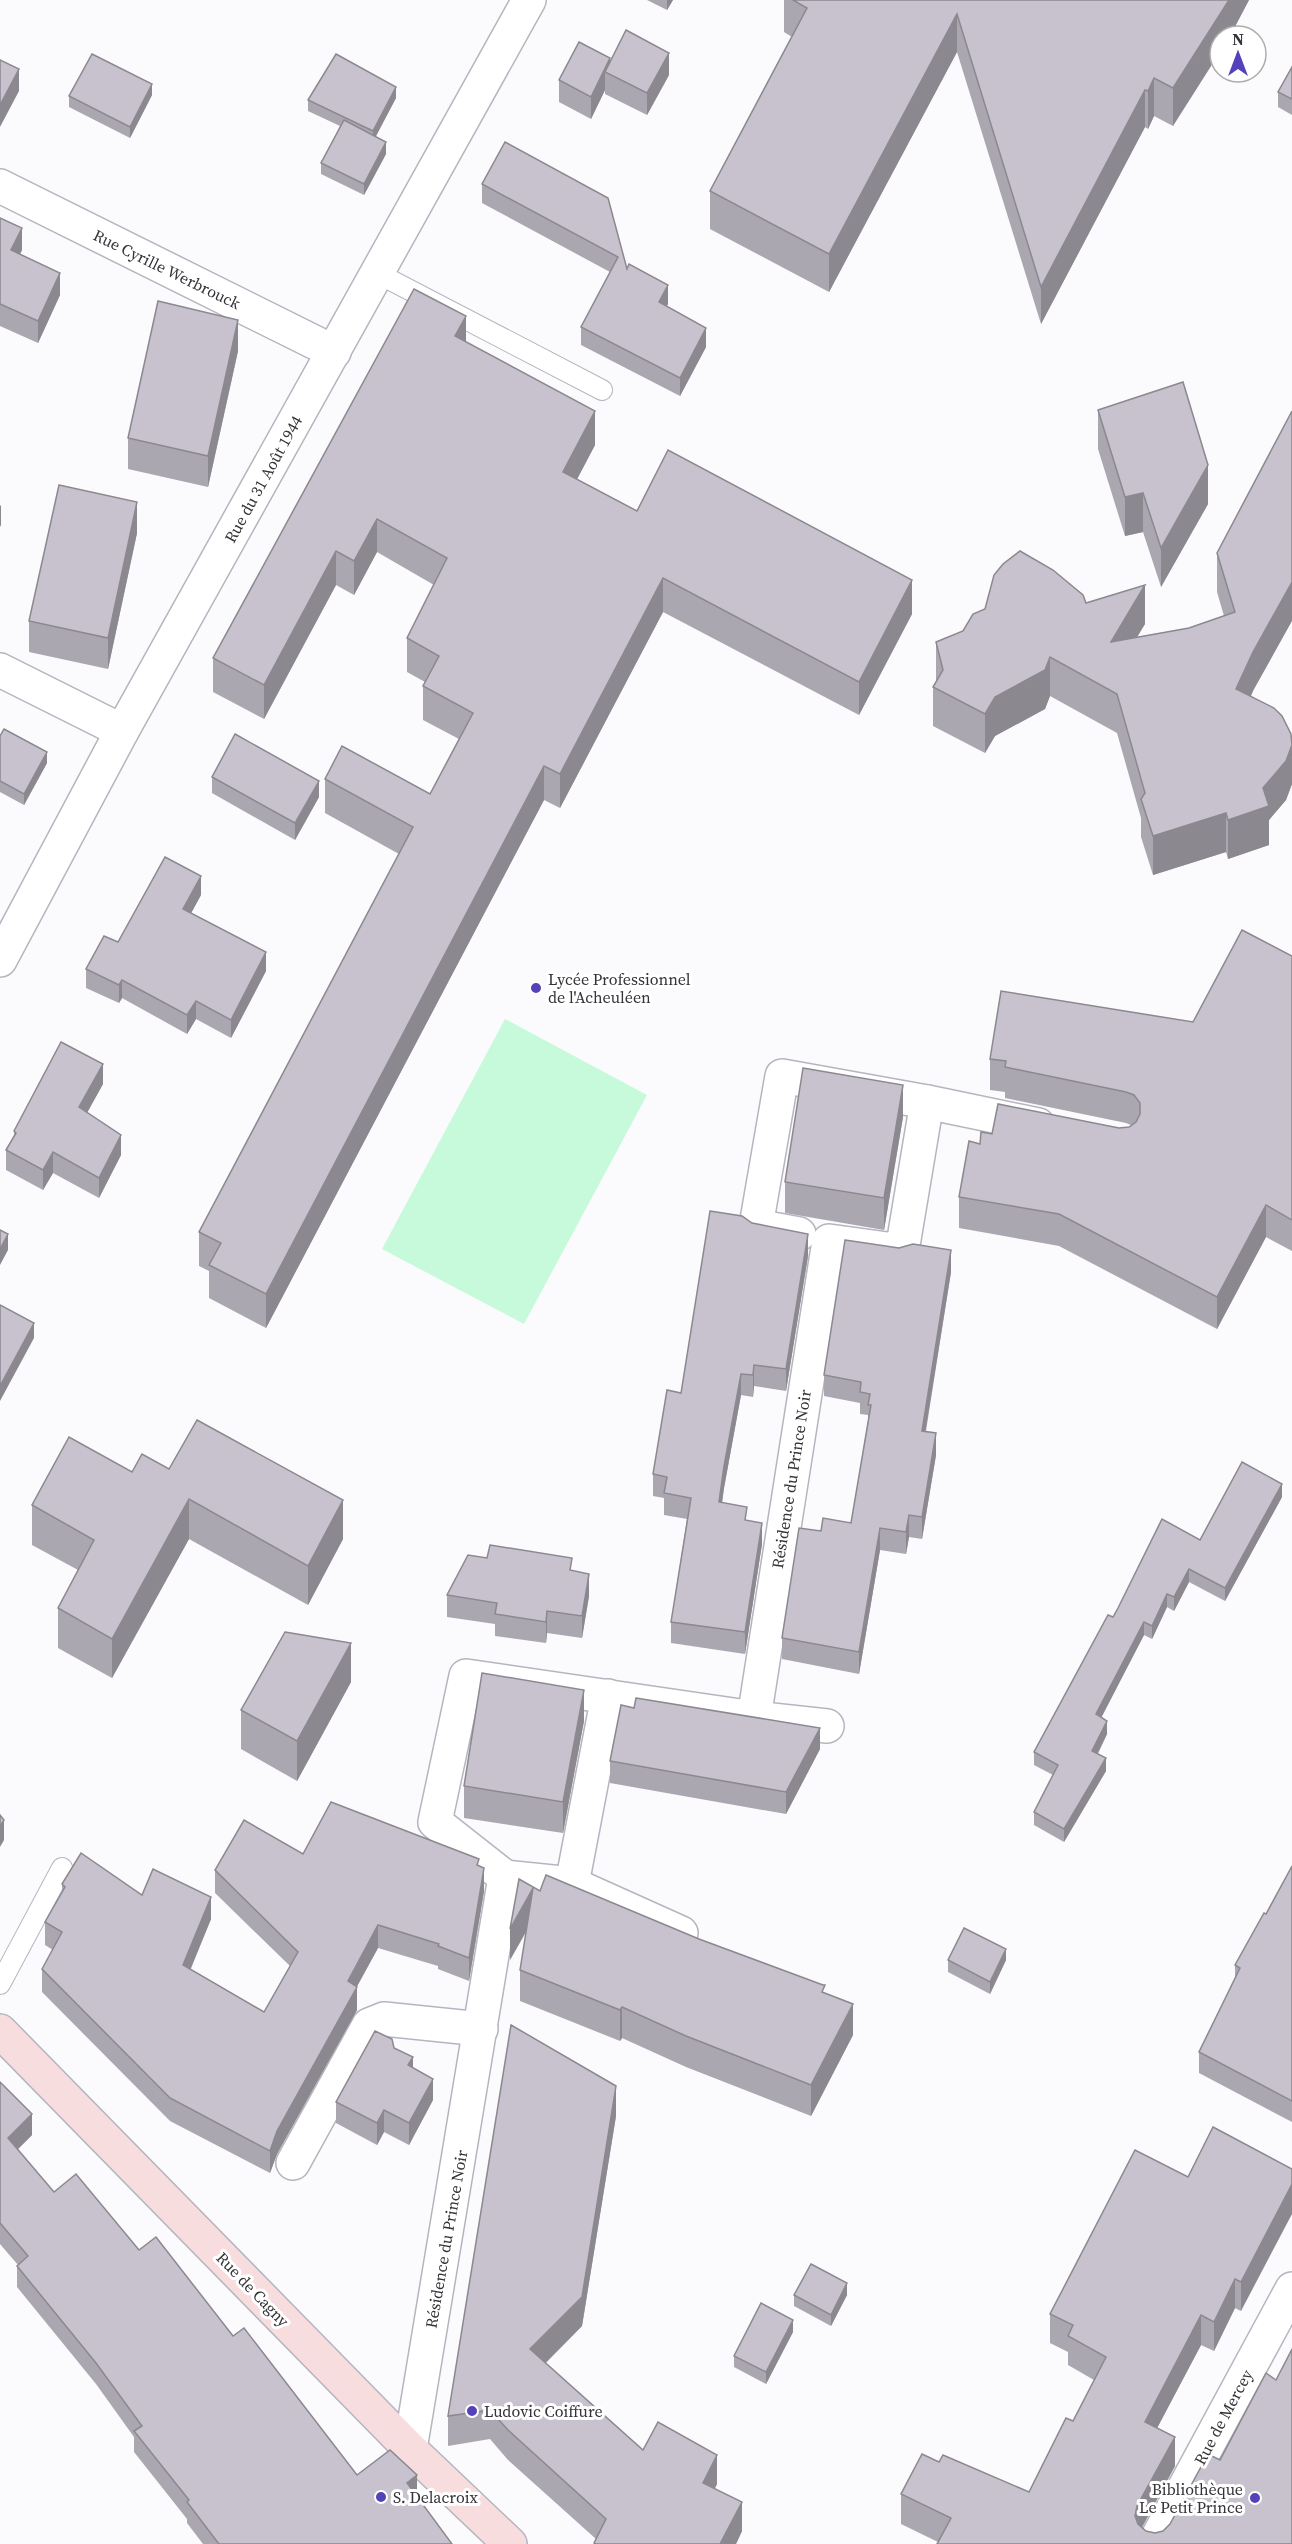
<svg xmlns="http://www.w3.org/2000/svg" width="1292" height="2544" font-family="'Source Serif 4',serif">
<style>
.pitch{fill:#c7fada}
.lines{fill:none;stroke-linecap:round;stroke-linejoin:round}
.lane-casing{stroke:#b5b5c0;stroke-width:22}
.street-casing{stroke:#b5b5c0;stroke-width:36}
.secondary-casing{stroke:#b5b5c0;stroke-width:36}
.lane{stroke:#fff;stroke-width:20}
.street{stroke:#fff;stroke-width:33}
.secondary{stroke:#f8dddf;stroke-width:33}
.wall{fill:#aba7b0}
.shaded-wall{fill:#8b8890}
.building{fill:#c7c2cd;stroke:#8b8890;stroke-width:1.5}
.poi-dot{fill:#5342b9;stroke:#fff;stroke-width:2}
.labels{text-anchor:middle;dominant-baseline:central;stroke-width:6;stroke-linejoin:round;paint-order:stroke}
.street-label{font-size:16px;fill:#333338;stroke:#fff}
.poi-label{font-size:16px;fill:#333338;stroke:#fff;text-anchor:start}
</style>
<rect width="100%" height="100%" fill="#fbfbfd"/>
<polygon class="pitch" points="505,1019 647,1095 524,1324 382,1249"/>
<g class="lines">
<defs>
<g id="lane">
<polyline points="377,273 602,390"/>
<polyline points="0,1984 62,1868"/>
</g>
<g id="street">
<polyline points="0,186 334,352"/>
<polyline points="0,670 122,731"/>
<polyline points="0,960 122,731 529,0"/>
<polyline points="799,1234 756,1226 782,1076 927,1102"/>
<polyline points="754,1718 827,1726"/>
<polyline points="505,1877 572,1884 681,1933"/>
<polyline points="572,1884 608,1696"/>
<polyline points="293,2163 369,2025 384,2019 481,2029"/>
<polyline points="410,2449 505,1877 435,1822 466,1676 754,1718 829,1241 902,1251 927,1102 1038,1125"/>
<polyline points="1154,2544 1292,2289"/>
</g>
<polyline id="secondary" points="0,2031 410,2449 510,2544"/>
</defs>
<use href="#lane" class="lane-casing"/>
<use href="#street" class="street-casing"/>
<use href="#secondary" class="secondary-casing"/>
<use href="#lane" class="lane"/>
<use href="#street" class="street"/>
<use href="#secondary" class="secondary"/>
</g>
<g class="wall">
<polygon points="647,0 673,0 667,10"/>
<polygon points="784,0 1249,0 1230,36 1220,36 1173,126 1154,116 1148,129 1145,127 1041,324 957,52 829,292 710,229 710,191 792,37 784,32"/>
<polygon points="610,62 669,75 647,115 605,94 605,90 591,119 559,102 559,80"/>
<polygon points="1292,67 1292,115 1278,107 1278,92"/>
<polygon points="152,95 130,138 69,107 69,96"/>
<polygon points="396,98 375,137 386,154 364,195 321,174 321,163 340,126 308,111 308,100"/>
<polygon points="482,184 608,198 627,269 668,304 666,306 706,347 680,396 581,345 581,327 610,272 482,203"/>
<polygon points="0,218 22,250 20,254 60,295 38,343 0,326"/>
<polygon points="466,342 595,445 577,479 637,511 912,614 859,715 663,612 560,808 544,800 266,1328 209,1298 209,1271 199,1266 199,1232 399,854 325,813 325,779 430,794 459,739 423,720 423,686 425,682 407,672 407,638 434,585 377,552 354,595 336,585 264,719 213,692 213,658"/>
<polygon points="238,351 208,487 128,469 128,438"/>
<polygon points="1098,410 1208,504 1161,587 1143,532 1125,536 1098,449"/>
<polygon points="1292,411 1253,691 1251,696 1292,784 1286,800 1269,820 1269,845 1228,859 1226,852 1153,875 1141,837 1141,818 1117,733 1050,696 1045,709 995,736 985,753 933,726 933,687 936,682 936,642 1086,603 1145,624 1136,637 1189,628 1224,616 1217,592 1217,553"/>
<polygon points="137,533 108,669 29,652 29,621"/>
<polygon points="0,736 47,763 24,805 0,792"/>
<polygon points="212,777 319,797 295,840 212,793"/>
<polygon points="201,895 191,913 266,971 231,1038 196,1019 187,1034 122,998 119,1003 86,988 86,969 118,942"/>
<polygon points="1292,956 1292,1251 1266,1237 1217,1329 1059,1246 959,1228 959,1197 980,1144 992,1134 1119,1128 1129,1127 1131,1125 1126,1123 1005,1098 1005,1092 990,1090 990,1059 1193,1022"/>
<polygon points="103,1084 87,1113 121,1155 99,1198 53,1173 43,1190 6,1170 6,1150 14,1137 14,1131"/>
<polygon points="903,1117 884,1230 785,1213 785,1182"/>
<polygon points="808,1256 786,1391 754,1386 753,1397 741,1395 724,1488 722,1503 747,1521 762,1544 745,1654 671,1643 671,1622 687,1519 664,1515 664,1498 653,1496 653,1474"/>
<polygon points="951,1272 926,1431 936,1455 922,1539 909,1537 906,1554 880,1550 859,1674 782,1659 782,1638 821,1531 851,1523 868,1421 868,1415 860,1414 860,1403 824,1396 824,1375"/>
<polygon points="169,1469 343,1539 308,1605 189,1539 112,1678 58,1648 58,1608 78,1570 32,1545 32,1505 132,1472"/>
<polygon points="1282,1497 1225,1601 1189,1582 1174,1611 1167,1607 1152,1639 1144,1635 1101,1717 1107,1734 1098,1754 1106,1771 1064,1842 1034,1825 1034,1812 1053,1775 1034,1765 1034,1752 1113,1617 1200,1540"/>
<polygon points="572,1571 589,1596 582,1638 547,1633 546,1643 495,1636 495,1624 447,1617 447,1595"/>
<polygon points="351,1682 297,1781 241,1749 241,1710"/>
<polygon points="584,1721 563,1833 464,1818 464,1786"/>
<polygon points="820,1749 786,1814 610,1783 610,1761"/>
<polygon points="303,1854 479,1866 484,1891 469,1981 438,1969 438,1966 378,1948 357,1986 357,2010 277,2154 270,2173 170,2121 42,1992 42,1969 53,1950 45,1945 45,1922 62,1893 62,1884 142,1895 211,1919 190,1969 264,2012 290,1966 215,1893 215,1870"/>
<polygon points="1292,1866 1292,2122 1199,2073 1199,2052 1235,1980 1235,1965 1266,1914"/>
<polygon points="540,1891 825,1993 853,2035 811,2116 686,2067 622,2038 620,2041 520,2001 520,1970 526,1932 510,1960"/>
<polygon points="948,1960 1006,1960 990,1994 948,1972"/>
<polygon points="394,2048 413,2068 433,2100 409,2145 384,2132 377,2145 336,2123 336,2102"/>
<polygon points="0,2082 32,2135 18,2149 54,2192 139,2250 233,2336 357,2475 417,2496 452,2544 203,2544 187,2523 187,2519 134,2452 134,2437 96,2384 17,2287 17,2266 18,2265 0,2244"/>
<polygon points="616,2116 582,2326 546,2363 643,2450 717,2484 715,2488 742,2531 736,2544 594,2544 596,2539 508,2460 490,2439 448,2446 448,2416"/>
<polygon points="1292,2169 1241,2311 1235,2308 1214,2351 1201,2345 1157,2428 1175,2466 1142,2528 1146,2531 1155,2533 1163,2531 1170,2524 1220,2460 1276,2380 1292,2544 938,2542 901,2524 901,2494 939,2462 1029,2492 1073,2421 1094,2380 1068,2365 1068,2352 1050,2343 1050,2314 1188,2177"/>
<polygon points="794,2295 847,2295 831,2326 794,2306"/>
<polygon points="793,2332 766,2384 734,2367 734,2356"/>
</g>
<g class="shaded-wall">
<polygon points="667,0 673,0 667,10"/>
<polygon points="1229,0 1249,0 1230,36 1220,36 1220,52 1173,126 1173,88"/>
<polygon points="957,14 957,52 829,292 829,254"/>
<polygon points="669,53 669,75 647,115 647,93"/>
<polygon points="610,58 610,74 605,72 605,90 591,119 591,97"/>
<polygon points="19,69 19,91 0,127 0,105"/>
<polygon points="1154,78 1154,116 1148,129 1148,91"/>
<polygon points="152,84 152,95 130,138 130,127"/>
<polygon points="396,87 396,98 373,142 373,131"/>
<polygon points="1145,90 1145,127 1041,324 1041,287"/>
<polygon points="386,142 386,154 364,195 364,184"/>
<polygon points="22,228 22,250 11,272 11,250"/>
<polygon points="60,273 60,295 38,343 38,321"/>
<polygon points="668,285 668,304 659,321 659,302"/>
<polygon points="466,316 466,350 455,336"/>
<polygon points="238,320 238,351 208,487 208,456"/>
<polygon points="706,328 706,347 680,396 680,378"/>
<polygon points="595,411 595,445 563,506 563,472"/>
<polygon points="1208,465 1208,504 1161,587 1161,548"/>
<polygon points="1143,493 1143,532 1125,536 1125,497"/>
<polygon points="137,502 137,533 108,669 108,638"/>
<polygon points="1,505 1,525 0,527 0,506"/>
<polygon points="377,519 377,552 354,595 354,561"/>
<polygon points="336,551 336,585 264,719 264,685"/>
<polygon points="663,578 663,612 560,808 560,774"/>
<polygon points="912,580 912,614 859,715 859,682"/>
<polygon points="1292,582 1292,621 1253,691 1236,728 1236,689 1253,652"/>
<polygon points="1145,585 1145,624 1111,681 1111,642"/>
<polygon points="1050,657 1050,696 1045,709 995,736 985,753 985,714 995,697"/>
<polygon points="1292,745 1292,784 1286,800 1269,820 1269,845 1228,859 1228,820 1263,788"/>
<polygon points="47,752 47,763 24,805 24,794"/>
<polygon points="544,766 544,800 266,1328 266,1294"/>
<polygon points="319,781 319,797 295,840 295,823"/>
<polygon points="1226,813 1226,852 1153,875 1153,836"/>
<polygon points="201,876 201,895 183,928 183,909"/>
<polygon points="266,952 266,971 231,1038 231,1020"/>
<polygon points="122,980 122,998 119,1003 119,985"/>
<polygon points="196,1001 196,1019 187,1034 187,1015"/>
<polygon points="103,1064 103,1084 79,1127 79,1107"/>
<polygon points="903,1085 903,1117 884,1230 884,1198"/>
<polygon points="121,1135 121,1155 99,1198 99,1178"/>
<polygon points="53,1152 53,1173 43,1190 43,1170"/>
<polygon points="1266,1205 1266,1237 1217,1329 1217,1297"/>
<polygon points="8,1234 8,1250 0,1265 0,1249"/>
<polygon points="808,1234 808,1256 786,1391 786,1369"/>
<polygon points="951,1250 951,1272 922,1452 922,1431"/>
<polygon points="34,1323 34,1338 0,1401 0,1386"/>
<polygon points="754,1365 754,1386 753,1397 753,1375"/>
<polygon points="741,1374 741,1395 724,1488 719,1524 719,1502 724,1466"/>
<polygon points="936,1433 936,1455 922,1539 922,1517"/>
<polygon points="1282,1484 1282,1497 1225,1601 1225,1588"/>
<polygon points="189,1499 189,1539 112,1678 112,1639"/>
<polygon points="343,1500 343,1539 308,1605 308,1566"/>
<polygon points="909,1515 909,1537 906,1554 906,1532"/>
<polygon points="762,1523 762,1544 745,1654 745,1632"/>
<polygon points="880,1528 880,1550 859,1674 859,1652"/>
<polygon points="1189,1569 1189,1582 1174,1611 1174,1597"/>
<polygon points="589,1574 589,1596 582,1638 582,1616"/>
<polygon points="1167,1594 1167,1607 1152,1639 1152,1626"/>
<polygon points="547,1611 547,1633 546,1643 546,1622"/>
<polygon points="1144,1622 1144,1635 1096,1728 1096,1714"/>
<polygon points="351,1643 351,1682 297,1781 297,1741"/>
<polygon points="584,1690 584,1721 563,1833 563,1802"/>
<polygon points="1107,1721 1107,1734 1092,1764 1092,1751"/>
<polygon points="820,1728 820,1749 786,1814 786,1792"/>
<polygon points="1106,1758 1106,1771 1064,1842 1064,1829"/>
<polygon points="4,1820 4,1840 0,1847 0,1826"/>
<polygon points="484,1868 484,1891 469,1981 469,1958"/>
<polygon points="533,1888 533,1919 510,1960 510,1929"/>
<polygon points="211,1897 211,1919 183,1988 183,1965"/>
<polygon points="378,1925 378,1948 348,2003 348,1981"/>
<polygon points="1006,1949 1006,1960 990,1994 990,1982"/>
<polygon points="357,1987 357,2010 277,2154 270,2173 270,2151 277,2131"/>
<polygon points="853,2004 853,2035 811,2116 811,2085"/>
<polygon points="622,2007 622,2038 620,2041 620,2010"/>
<polygon points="413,2057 413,2079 408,2065"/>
<polygon points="433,2079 433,2100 409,2145 409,2123"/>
<polygon points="616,2086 616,2116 582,2326 530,2378 530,2349"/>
<polygon points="384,2110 384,2132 377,2145 377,2123"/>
<polygon points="32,2114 32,2135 8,2159 8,2138"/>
<polygon points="1292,2184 1292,2214 1241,2311 1241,2282"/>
<polygon points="1235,2279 1235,2308 1214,2351 1214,2322"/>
<polygon points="847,2283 847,2295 831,2326 831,2315"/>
<polygon points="1201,2315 1201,2345 1145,2451 1145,2422"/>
<polygon points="793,2320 793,2332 766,2384 766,2372"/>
<polygon points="1175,2437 1175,2466 1137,2536 1135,2516 1137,2506"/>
<polygon points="717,2455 717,2484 703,2512 703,2483"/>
<polygon points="417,2475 417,2496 407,2483"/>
<polygon points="742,2502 742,2531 736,2544 720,2544"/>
</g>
<g class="building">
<polygon points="793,0 1229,0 1173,88 1154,78 1148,91 1145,90 1041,287 957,14 829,254 710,191 807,8"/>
<polygon points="626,30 669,53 647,93 605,72"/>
<polygon points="579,42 610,58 591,97 559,80"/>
<polygon points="92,54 152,84 130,127 69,96"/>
<polygon points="336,54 396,87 373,131 308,100"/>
<polygon points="0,60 19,69 0,105"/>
<polygon points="1292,67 1292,99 1278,92"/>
<polygon points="344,120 386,142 364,184 321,163"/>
<polygon points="505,142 608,198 627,269 629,264 668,285 659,302 706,328 680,378 581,327 618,257 482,184"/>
<polygon points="0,218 22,228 11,250 60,273 38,321 0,304"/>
<polygon points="414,289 466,316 455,336 595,411 563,472 637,511 668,450 912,580 859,682 663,578 560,774 544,766 266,1294 209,1265 221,1243 199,1232 413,827 325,779 342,746 430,794 473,713 423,686 439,656 407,638 447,558 377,519 354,561 336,551 264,685 213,658"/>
<polygon points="158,301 238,320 208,456 128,438"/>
<polygon points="1183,382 1208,465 1161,548 1143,493 1125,497 1098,410"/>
<polygon points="1292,411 1292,582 1253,652 1236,689 1274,708 1282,716 1291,734 1292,745 1286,761 1263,788 1269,806 1228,820 1226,813 1153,836 1141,799 1145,793 1117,694 1050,657 1045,670 995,697 985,714 933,687 943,670 936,642 963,631 973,614 985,609 994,575 1003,564 1020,551 1053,570 1083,595 1086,603 1145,585 1111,642 1189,628 1235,612 1217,553"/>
<polygon points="59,485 137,502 108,638 29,621"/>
<polygon points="4,729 47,752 24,794 0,781 0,736"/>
<polygon points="235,734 319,781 295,823 212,777"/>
<polygon points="165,857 201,876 183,909 266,952 231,1020 196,1001 187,1015 122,980 119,985 86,969 104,936 118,942"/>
<polygon points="1242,930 1292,956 1292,1220 1266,1205 1217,1297 1059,1214 959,1197 969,1141 980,1144 981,1132 992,1134 998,1104 1119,1128 1129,1127 1136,1122 1140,1114 1140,1103 1134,1095 1126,1092 1005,1067 1006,1061 990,1059 1001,991 1193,1022"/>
<polygon points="61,1042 103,1064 79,1107 121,1135 99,1178 53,1152 43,1170 6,1150 16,1133 14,1131"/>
<polygon points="803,1068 903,1085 884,1198 785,1182"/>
<polygon points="710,1211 742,1216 752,1223 808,1234 786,1369 754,1365 753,1375 741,1374 724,1466 719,1502 747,1507 745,1520 762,1523 745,1632 671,1622 691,1498 664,1493 667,1477 653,1474 667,1390 681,1393"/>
<polygon points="0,1230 8,1234 0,1249"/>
<polygon points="845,1240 899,1248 913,1244 951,1250 922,1431 936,1433 922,1517 909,1515 906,1532 880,1528 859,1652 782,1638 799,1528 821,1531 823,1518 851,1523 871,1405 868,1405 870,1394 860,1392 861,1382 824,1375"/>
<polygon points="0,1305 34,1323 0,1386"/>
<polygon points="197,1420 343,1500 308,1566 189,1499 112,1639 58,1608 94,1540 32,1505 69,1437 132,1472 142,1454 169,1469"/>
<polygon points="1242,1462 1282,1484 1225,1588 1189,1569 1174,1597 1167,1594 1152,1626 1144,1622 1096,1714 1107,1721 1092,1751 1106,1758 1064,1829 1034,1812 1058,1765 1034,1752 1108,1615 1113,1617 1118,1608 1162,1519 1200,1540"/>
<polygon points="490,1545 572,1558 570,1570 589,1574 582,1616 547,1611 546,1622 495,1614 497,1603 447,1595 468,1555 487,1558"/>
<polygon points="285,1632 351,1643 297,1741 241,1710"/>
<polygon points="482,1673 584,1690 563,1802 464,1786"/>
<polygon points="636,1698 820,1728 786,1792 610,1761 621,1705 634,1708"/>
<polygon points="331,1802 479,1859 477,1865 484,1868 469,1958 438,1946 439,1944 378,1925 348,1981 357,1987 277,2131 270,2151 170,2098 42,1969 62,1932 45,1922 65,1887 62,1884 81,1853 142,1895 153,1869 211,1897 183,1965 264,2012 298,1952 215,1870 244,1820 303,1854"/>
<polygon points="0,1815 4,1820 0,1826"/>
<polygon points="1292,1866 1292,2101 1199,2052 1240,1968 1235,1965 1264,1913 1266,1914"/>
<polygon points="546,1875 699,1939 823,1985 825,1985 822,1992 853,2004 811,2085 686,2036 622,2007 620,2010 520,1970 533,1888 510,1929 519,1879 540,1891"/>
<polygon points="964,1928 1006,1949 990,1982 948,1960"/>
<polygon points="511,2025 616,2086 582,2297 530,2349 643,2450 658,2422 717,2455 703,2483 742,2502 720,2544 596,2544 594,2543 606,2519 508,2430 490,2410 448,2416"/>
<polygon points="375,2031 392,2039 394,2048 413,2057 408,2065 433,2079 409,2123 384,2110 377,2123 336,2102"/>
<polygon points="0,2082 32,2114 8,2138 54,2192 76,2174 139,2250 156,2237 233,2336 244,2328 357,2475 390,2450 417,2475 407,2483 452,2544 219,2544 187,2502 189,2500 134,2431 142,2426 96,2363 17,2266 28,2256 0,2223"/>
<polygon points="1213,2127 1292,2169 1292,2184 1241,2282 1235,2279 1214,2322 1201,2315 1145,2422 1175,2437 1137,2506 1135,2516 1138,2524 1146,2531 1155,2533 1163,2531 1170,2524 1208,2454 1220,2460 1266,2373 1276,2380 1292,2349 1292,2544 937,2544 951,2518 901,2494 922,2454 939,2462 943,2455 1029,2492 1066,2418 1073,2421 1106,2357 1068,2336 1073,2325 1050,2314 1135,2150 1188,2177"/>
<polygon points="811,2264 847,2283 831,2315 794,2295"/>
<polygon points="761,2303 793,2320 766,2372 734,2356"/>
</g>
<g class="poi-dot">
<circle cx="536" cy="988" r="6"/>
<circle cx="472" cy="2411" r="6"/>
<circle cx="381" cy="2497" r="6"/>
<circle cx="1255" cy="2498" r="6"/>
</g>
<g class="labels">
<g class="street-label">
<text transform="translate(167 269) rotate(26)">Rue Cyrille Werbrouck</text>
<text transform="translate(263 479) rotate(-61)">Rue du 31 Août 1944</text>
<text transform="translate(791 1479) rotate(-81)">Résidence du Prince Noir</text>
<text transform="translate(446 2239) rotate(-80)">Résidence du Prince Noir</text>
<text transform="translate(253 2289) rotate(46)">Rue de Cagny</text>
<text transform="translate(1223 2417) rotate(-62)">Rue de Mercey</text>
</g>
<g class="poi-label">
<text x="548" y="979">Lycée Professionnel<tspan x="548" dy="18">de l'Acheuléen</tspan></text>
<text x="484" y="2411">Ludovic Coiffure</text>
<text x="1243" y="2489" text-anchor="end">Bibliothèque<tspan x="1243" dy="18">Le Petit Prince</tspan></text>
<text x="393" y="2497">S. Delacroix</text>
</g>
</g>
<g transform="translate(1238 54)"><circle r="28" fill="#ffffff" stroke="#adadaf" stroke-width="1.5"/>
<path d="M0-4.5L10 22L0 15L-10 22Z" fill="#5342b9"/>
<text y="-9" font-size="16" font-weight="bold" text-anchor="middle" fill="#333338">N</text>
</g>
</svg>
